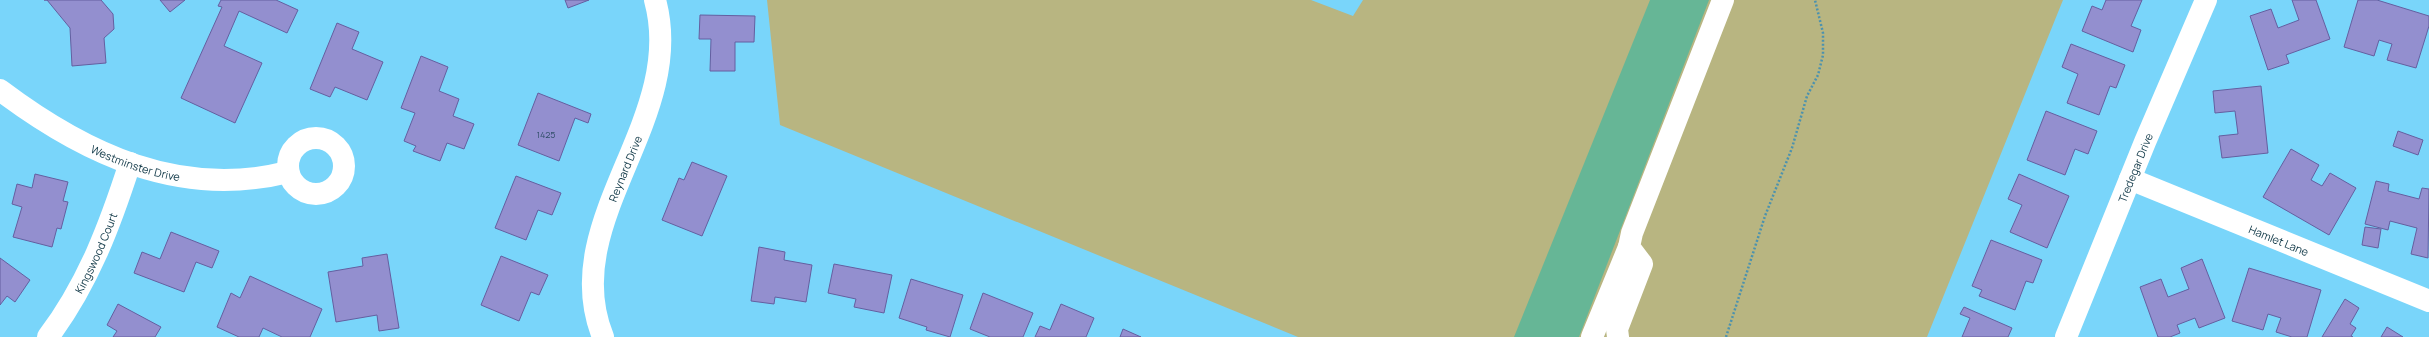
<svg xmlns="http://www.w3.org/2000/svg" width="2429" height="337" font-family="Manrope,sans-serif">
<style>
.green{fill:#b8b581}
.water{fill:#66b696}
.building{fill:#938fcf;stroke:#645fa0}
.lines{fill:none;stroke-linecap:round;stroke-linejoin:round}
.path{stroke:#4c92ae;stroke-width:2.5;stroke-dasharray:2 2;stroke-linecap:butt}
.minor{stroke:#fff;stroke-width:22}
.labels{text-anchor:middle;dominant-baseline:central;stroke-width:4;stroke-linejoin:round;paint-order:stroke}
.number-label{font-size:9px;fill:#314e69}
.street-label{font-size:11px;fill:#103847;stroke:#cceefd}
</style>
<rect width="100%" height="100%" fill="#79d5fa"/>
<polygon class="green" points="767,0 1311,0 1353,16 1363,0 2063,0 1927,337 1298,337 780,125"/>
<polygon class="water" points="1650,0 1709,0 1579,337 1514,337"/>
<g class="building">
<polygon points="44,0 101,0 113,14 114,29 104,38 106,63 72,66 70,28 47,0"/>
<polygon points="160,0 185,0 170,12"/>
<polygon points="221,0 276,0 298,10 287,33 239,11 224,46 262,63 235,123 181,98 222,7 218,6"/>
<polygon points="565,0 589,0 568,8"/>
<polygon points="2106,0 2142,0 2131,26 2141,30 2133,52 2082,31 2092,6 2102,10"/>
<polygon points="2292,0 2316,0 2330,39 2286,55 2289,63 2268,70 2250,16 2271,9 2278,28 2299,20"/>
<polygon points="2358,0 2377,0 2429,16 2429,26 2416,68 2387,60 2392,44 2379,40 2374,56 2344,47"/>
<polygon points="700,15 755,16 754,42 735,42 735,71 710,71 711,39 699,39"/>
<polygon points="337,23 359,32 352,49 383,62 367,100 335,87 330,97 310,89"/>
<polygon points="2071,44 2125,65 2116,88 2110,86 2099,115 2067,103 2078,74 2062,67"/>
<polygon points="421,56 448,67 439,91 459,99 453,116 474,124 464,149 447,143 440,161 413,151 416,146 404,141 415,113 401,108"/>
<polygon points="2261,86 2268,153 2222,158 2219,136 2238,134 2235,111 2215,113 2213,91"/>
<polygon points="538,93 591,114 588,123 575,118 559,161 518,145"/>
<polygon points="2046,111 2097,131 2088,154 2075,149 2065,175 2027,160"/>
<polygon points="2398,131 2423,140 2418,155 2393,146"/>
<polygon points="2291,149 2319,165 2311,180 2322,186 2330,173 2356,188 2329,235 2263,197"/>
<polygon points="692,162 727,176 702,236 662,220 679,178 684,180"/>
<polygon points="35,174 68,182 63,201 68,202 61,229 57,228 52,247 13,237 22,207 12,204 17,184 32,188"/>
<polygon points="2019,174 2069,196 2047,248 2010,232 2022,205 2008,199"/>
<polygon points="516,176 561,193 552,215 538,210 526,240 495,228"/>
<polygon points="2376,181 2389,184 2388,191 2419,199 2422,188 2429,189 2428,258 2411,254 2417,228 2390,221 2388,230 2365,224"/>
<polygon points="2365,227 2381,229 2378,248 2362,245"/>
<polygon points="171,232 219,251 212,268 196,262 184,292 134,273 142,252 160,259"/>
<polygon points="1991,240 2042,260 2033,283 2026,281 2015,310 1979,296 1982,290 1972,286"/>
<polygon points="759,247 785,252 784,260 812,265 806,302 775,297 774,304 751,301"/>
<polygon points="387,254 399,328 379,331 377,315 336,322 328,272 363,266 362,258"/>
<polygon points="501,256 548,275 539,295 531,292 519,321 481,305"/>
<polygon points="0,258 30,280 15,302 7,296 0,305"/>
<polygon points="2202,259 2225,318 2199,328 2195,318 2177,325 2180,333 2170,337 2158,337 2140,287 2161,279 2168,297 2189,289 2181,268"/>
<polygon points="834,264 892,275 884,313 854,307 856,299 828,293"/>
<polygon points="2249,268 2321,290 2307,337 2292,337 2276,332 2281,318 2268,314 2263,330 2232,321"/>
<polygon points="250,276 322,309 310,337 282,337 263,328 259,337 239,337 217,327 231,293 240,298"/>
<polygon points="911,279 963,295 950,337 926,330 927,327 899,318"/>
<polygon points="983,293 1033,313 1023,337 990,337 970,329"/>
<polygon points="2345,299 2359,308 2350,324 2356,328 2351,336 2353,337 2322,337"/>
<polygon points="118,304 161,327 155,337 113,337 117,331 107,325"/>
<polygon points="1061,304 1094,318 1086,337 1035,337 1040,326 1050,330"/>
<polygon points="1964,307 2012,328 2008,337 1962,337 1970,318 1960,314"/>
<polygon points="2387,327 2403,337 2381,337"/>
<polygon points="1123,329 1141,337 1120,337"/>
</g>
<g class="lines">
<polyline class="path" points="1726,337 1765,216 1792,148 1807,96 1818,75 1823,55 1823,33 1815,0"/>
<g class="minor">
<path id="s1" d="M0,90C85,154 180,199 288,172"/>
<circle cx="316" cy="166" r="28"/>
<path id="s2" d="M2130,179L2429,301"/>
<path id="s3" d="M48,337C88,284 110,225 130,163"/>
<path id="s4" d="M603,337C556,221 688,120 655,0"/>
<polyline points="1592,337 1629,247"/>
<polyline points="1618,337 1617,329 1642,264 1629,247 1632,233 1723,0"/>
<path id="s5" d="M2066,337L2145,142L2206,0"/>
</g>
</g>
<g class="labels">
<g class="number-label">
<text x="546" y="134">1425</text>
</g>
<g class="street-label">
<text stroke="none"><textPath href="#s1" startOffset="155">Westminster Drive</textPath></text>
<text stroke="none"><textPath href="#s4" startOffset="175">Reynard Drive</textPath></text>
<text stroke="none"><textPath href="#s5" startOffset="183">Tredegar Drive</textPath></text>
<text stroke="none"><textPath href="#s2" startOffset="161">Hamlet Lane</textPath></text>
<text stroke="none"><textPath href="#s3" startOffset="97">Kingswood Court</textPath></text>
</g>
</g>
</svg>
